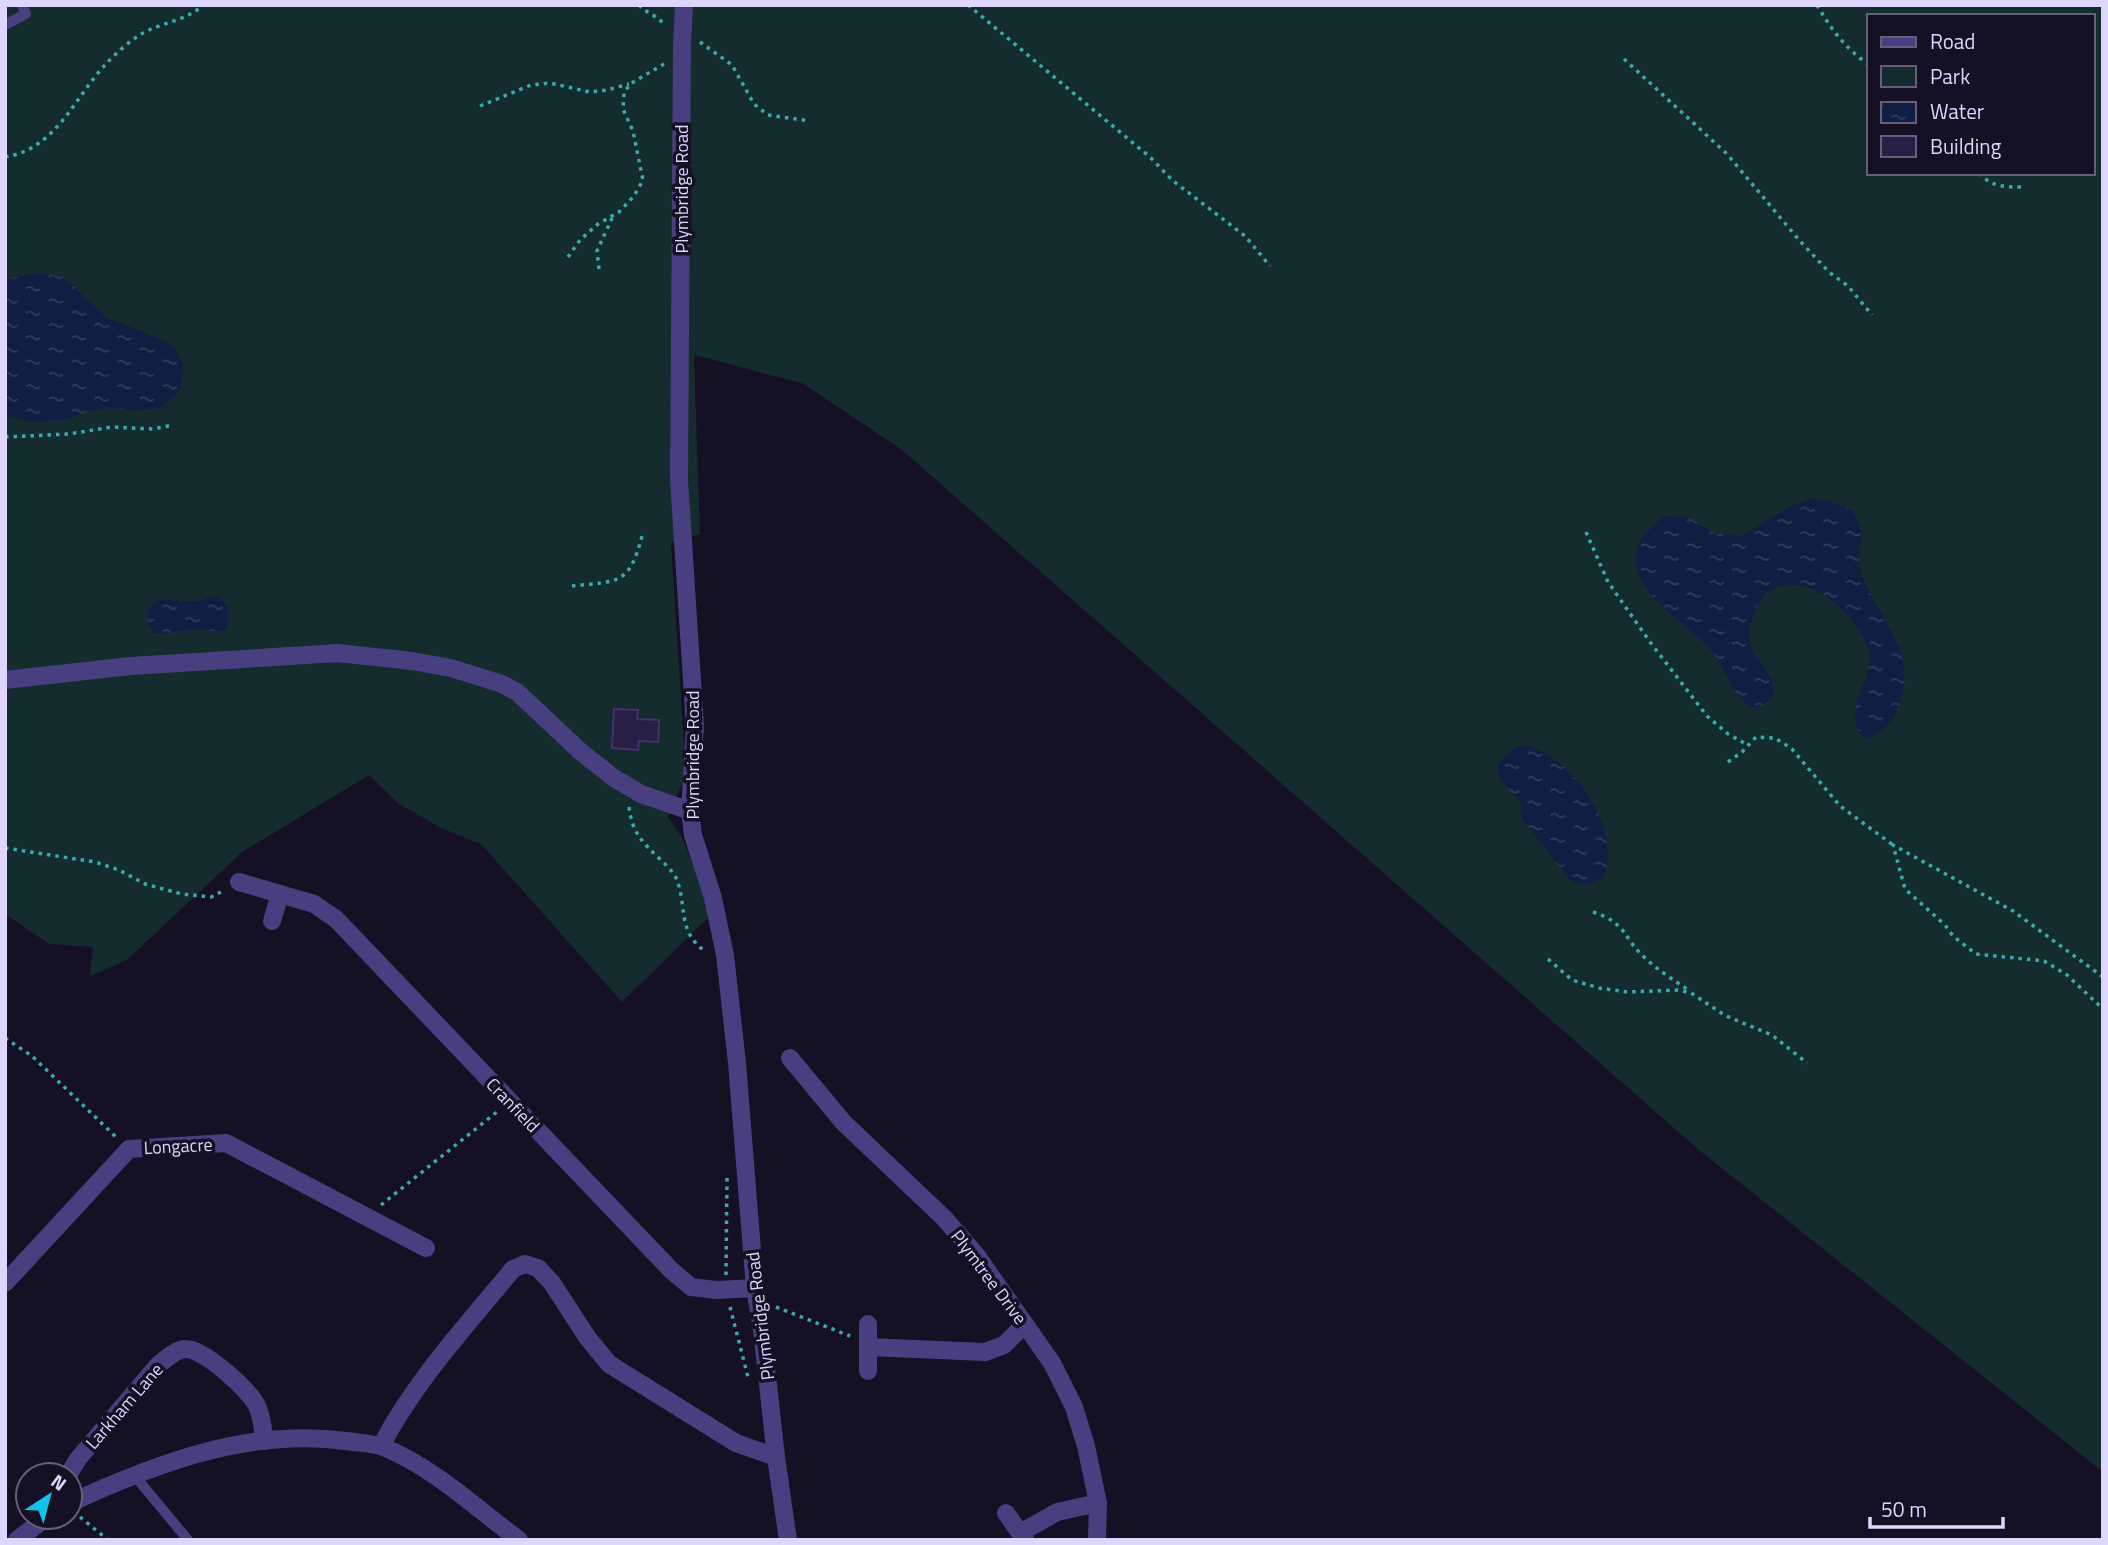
<svg xmlns="http://www.w3.org/2000/svg" width="2108" height="1545" font-family="'Titillium Web',sans-serif">
<style>
.green{fill:#142c2d;fill-rule:evenodd}
.water{fill:url(#water-ripples)}
.building{fill:#291e43;stroke:#43326d;stroke-width:2}
.lines{fill:none;stroke-linecap:round;stroke-linejoin:round}
.path{stroke:#39aaad;stroke-width:3.5;stroke-dasharray:3.5 5;stroke-linecap:butt}
.lane{stroke:#473f7f;stroke-width:10}
.street{stroke:#473f7f;stroke-width:18}
.labels{text-anchor:middle;dominant-baseline:central;stroke-width:7;stroke-linejoin:round;paint-order:stroke}
.street-label{font-size:18px;fill:#ded6fc;stroke:#151024}
</style>
<defs>
<pattern id="water-ripples" width="26" height="14" patternUnits="userSpaceOnUse" patternTransform="scale(1.75)"><rect width="26" height="14" fill="#101e43"/><path d="M2 4q2-2 4 0t4 0M15 11q2-2 4 0t4 0" fill="none" stroke="#323e5f"/></pattern>
</defs>
<rect width="100%" height="100%" fill="#151024"/>
<path class="green" d="M5,5H2103V1472L1699,1150L902,450L802,383L694,355L700,534L671,543L686,774L668,817L683,839L713,913L622,1002L481,844L441,828L399,804L369,775L241,853L127,960L90,976L93,947L49,944L5,914ZM1868,16H2092V173H1868Z"/>
<g class="water">
<polygon points="41,273 63,277 106,317 165,341 176,350 183,364 182,382 179,392 160,408 131,411 110,408 86,412 69,419 46,422 27,421 5,415 5,279"/>
<path d="M1810,499L1827,500L1853,511C1855,517 1860,525 1861,532C1863,544 1856,557 1860,569C1874,614 1917,648 1901,699C1896,719 1886,730 1868,739C1838,723 1868,685 1870,661C1871,638 1841,604 1822,594C1791,577 1762,582 1752,619C1749,629 1748,640 1753,650C1759,663 1771,672 1773,687C1775,700 1765,705 1755,709C1730,697 1727,669 1710,649C1686,622 1620,587 1639,544C1644,533 1655,524 1664,516L1687,517L1716,534L1742,536L1789,507Z"/>
<path d="M218,595C230,606 232,617 225,631C214,632 205,629 195,629C179,630 168,635 153,633C145,619 145,612 156,600C169,599 183,603 197,601C204,600 210,596 218,595Z"/>
<path d="M1527,745C1575,760 1620,825 1605,876C1591,884 1581,888 1568,878L1522,819L1521,803L1501,780L1497,769L1499,763L1514,748Z"/>
</g>
<polygon class="building" points="614,709 638,710 637,719 659,720 658,742 639,741 638,750 612,748"/>
<g class="lines">
<g class="path">
<path d="M639,5C647,14 659,16 665,26"/>
<polyline points="968,5 1151,158 1172,180 1245,236 1270,266"/>
<path d="M1817,5C1831,29 1845,48 1868,64"/>
<polyline points="700,42 732,65 754,104 768,115 810,121"/>
<polyline points="1624,59 1727,154 1799,240 1829,272 1848,286 1872,315"/>
<polyline points="480,106 531,85 550,83 590,92 607,90 629,84"/>
<path d="M5,157C56,149 74,98 106,64C117,52 135,36 149,30C166,22 189,19 203,5"/>
<path d="M1979,173C1992,187 2004,187 2022,187"/>
<polyline points="568,257 580,240 598,224 619,212 634,196 643,180 633,131 623,109 624,93 630,84 664,64"/>
<polyline points="599,269 597,251 613,216"/>
<polyline points="5,437 69,434 112,427 153,429 173,425"/>
<polyline points="1586,532 1608,582 1650,642 1707,716 1728,734 1748,745"/>
<path d="M572,586C618,581 629,586 642,536"/>
<polyline points="1728,762 1742,752 1756,737 1775,738 1792,749 1840,806 1893,845"/>
<path d="M629,807C632,833 643,843 662,861C667,866 673,872 676,878C688,906 676,931 706,952"/>
<polyline points="5,848 95,862 119,870 145,884 182,894 211,897 225,890"/>
<path d="M1593,912C1627,923 1623,938 1645,958C1659,971 1675,981 1690,991"/>
<polyline points="1548,959 1572,980 1599,988 1627,992 1678,990 1691,993 1726,1016 1772,1035 1807,1063"/>
<polyline points="2103,977 2013,911 1893,845 1905,889 1945,925 1953,936 1976,954 2044,961 2067,975 2103,1009"/>
<polyline points="5,1038 32,1056 118,1139"/>
<polyline points="381,1205 498,1111"/>
<polyline points="726,1275 727,1178"/>
<polyline points="730,1307 748,1377"/>
<polyline points="776,1307 850,1336"/>
<polyline points="80,1517 108,1540"/>
</g>
<g class="lane">
<polyline points="5,25 26,14 22,5"/>
<polyline points="134,1475 188,1540"/>
</g>
<g class="street">
<polyline points="684,5 682,44 679,480 695,726 690,811 693,835 713,898 725,955 737,1063 755,1288 762,1330 776,1457 788,1540"/>
<polyline points="5,680 131,666 338,653 412,661 451,668 502,684 517,692 581,752 614,778 641,794 690,811"/>
<polyline points="239,882 314,904 336,919 671,1270 691,1287 716,1290 755,1288"/>
<polyline points="272,921 280,894"/>
<polyline points="790,1058 843,1122 944,1218 977,1256 1052,1363 1074,1407 1086,1446 1098,1503 1097,1540"/>
<polyline points="5,1283 129,1149 226,1143 426,1248"/>
<polyline points="868,1347 985,1352 1004,1345 1025,1324"/>
<polyline points="868,1371 868,1324"/>
<path d="M381,1446C415,1381 466,1326 513,1269L525,1264L538,1268L552,1283L587,1337L609,1364L736,1443L776,1457"/>
<path d="M68,1475L78,1459L158,1365C166,1359 176,1349 186,1349C204,1349 251,1391 258,1408C262,1418 263,1431 265,1441"/>
<path d="M70,1503C157,1463 249,1428 346,1441C358,1443 372,1443 383,1447C433,1467 476,1508 519,1540"/>
<polyline points="1006,1513 1025,1540"/>
<polyline points="1020,1533 1057,1512 1098,1503"/>
<polyline points="17,1540 47,1517"/>
</g>
</g>
<g class="labels">
<g class="street-label">
<text transform="translate(681 189) rotate(-90)">Plymbridge Road</text>
<text transform="translate(692 755) rotate(-90)">Plymbridge Road</text>
<text transform="translate(513 1105) rotate(46)">Cranfield</text>
<text transform="translate(178 1146) rotate(-3)">Longacre</text>
<text transform="translate(989 1277) rotate(53)">Plymtree Drive</text>
<text transform="translate(760 1316) rotate(-97)">Plymbridge Road</text>
<text transform="translate(124 1406) rotate(-49)">Larkham Lane</text>
</g>
</g>
<rect width="2108" height="1545" fill="none" stroke="#ded6fc" stroke-width="14"/>
<rect x="1867" y="14" width="228" height="161" fill="#151024" stroke="#655f7a" stroke-width="2"/>
<rect x="1881" y="37" width="35" height="10" fill="#473f7f" stroke="#655f7a" stroke-width="2"/>
<text x="1930" y="49" font-size="21" fill="#ded6fc">Road</text>
<rect x="1881" y="66" width="35" height="21" fill="#142c2d" stroke="#655f7a" stroke-width="2"/>
<text x="1930" y="84" font-size="21" fill="#ded6fc">Park</text>
<rect x="1881" y="102" width="35" height="21" fill="url(#water-ripples)" stroke="#655f7a" stroke-width="2"/>
<text x="1930" y="119" font-size="21" fill="#ded6fc">Water</text>
<rect x="1881" y="136" width="35" height="21" fill="#291e43" stroke="#655f7a" stroke-width="2"/>
<text x="1930" y="154" font-size="21" fill="#ded6fc">Building</text>
<g transform="translate(49 1496) rotate(36)"><circle r="33" fill="#151024" stroke="#655f7a" stroke-width="2"/>
<path d="M0-5L12 26L0 18L-12 26Z" fill="#13c2eb"/>
<text y="-10" font-size="19" font-weight="bold" text-anchor="middle" fill="#ded6fc">N</text>
</g>
<path d="M1870 1517v10h133v-10" fill="none" stroke="#ded6fc" stroke-width="3.5"/>
<text x="1881" y="1517" font-size="21" fill="#ded6fc" stroke="#151024" stroke-width="5" paint-order="stroke">50 m</text>
</svg>
